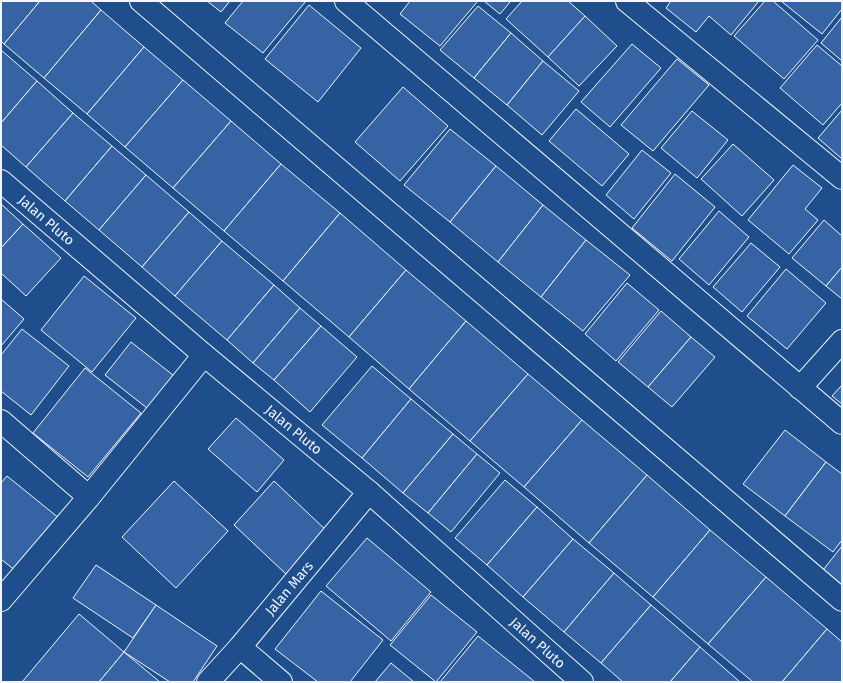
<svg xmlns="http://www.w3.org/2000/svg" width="843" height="683" font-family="'Fira Sans',sans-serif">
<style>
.building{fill:#3563a3;stroke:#f2f6ff}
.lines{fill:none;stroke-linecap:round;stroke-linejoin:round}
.street-casing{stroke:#f2f6ff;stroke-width:24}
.street{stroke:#1f4e8c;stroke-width:22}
.labels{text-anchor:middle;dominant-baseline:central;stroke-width:3;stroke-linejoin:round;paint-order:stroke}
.street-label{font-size:14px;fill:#f2f6ff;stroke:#1f4e8c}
</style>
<rect width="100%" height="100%" fill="#1f4e8c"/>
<g class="building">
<polygon points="1,1 40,1 4,44 1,41"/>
<polygon points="40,1 91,1 101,10 44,78 4,44"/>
<polygon points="207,1 230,1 221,12"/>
<polygon points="243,1 306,1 263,53 225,23"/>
<polygon points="410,1 476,1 477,2 440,46 400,14"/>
<polygon points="484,1 511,1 500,14"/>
<polygon points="522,1 568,1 585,16 548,57 506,19"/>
<polygon points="671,1 759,1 731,35 709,16 696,32 666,8"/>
<polygon points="765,1 773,1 818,40 784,79 734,36"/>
<polygon points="781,1 842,1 842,9 822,34"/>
<polygon points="309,5 361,48 318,102 265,59"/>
<polygon points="478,6 511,33 474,78 440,50"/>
<polygon points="101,10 144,47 87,114 44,78"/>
<polygon points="585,16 617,46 579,86 548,57"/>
<polygon points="842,17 842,61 821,43"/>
<polygon points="511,33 543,61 507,105 474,78"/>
<polygon points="632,44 661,68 610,127 581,102"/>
<polygon points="817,45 842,66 842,103 823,125 780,88"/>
<polygon points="144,47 183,80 125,147 87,114"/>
<polygon points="1,50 37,81 1,123"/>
<polygon points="677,59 709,85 653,151 621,125"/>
<polygon points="543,61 579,91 542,135 507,105"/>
<polygon points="183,80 231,121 173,188 125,147"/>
<polygon points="37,81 73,113 26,167 1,145 1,123"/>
<polygon points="403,87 448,126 400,181 355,142"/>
<polygon points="576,109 629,154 602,186 549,141"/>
<polygon points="842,110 842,159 818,138"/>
<polygon points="692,111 728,140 697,178 661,148"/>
<polygon points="73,113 112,146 65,201 26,167"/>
<polygon points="231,121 281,164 224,231 173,188"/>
<polygon points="450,129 496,166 450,222 404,185"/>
<polygon points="733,144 774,180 742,216 701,179"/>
<polygon points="112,146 146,175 99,230 65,201"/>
<polygon points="642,150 671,173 634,219 606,195"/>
<polygon points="281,164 340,213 283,281 224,231"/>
<polygon points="793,165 822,188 805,209 818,220 789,254 748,220"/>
<polygon points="496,166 543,205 498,262 450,222"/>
<polygon points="675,174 715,207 672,261 632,228"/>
<polygon points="146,175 189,212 142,267 99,230"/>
<polygon points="1,204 23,224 1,248"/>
<polygon points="543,205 586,240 541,297 498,262"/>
<polygon points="719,211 749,237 709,285 679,259"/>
<polygon points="189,212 222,241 175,296 142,267"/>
<polygon points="340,213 406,270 349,337 283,281"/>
<polygon points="824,220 842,236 842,267 826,286 792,258"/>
<polygon points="23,224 61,258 26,296 1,273 1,248"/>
<polygon points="586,240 630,275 583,331 541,297"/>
<polygon points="222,241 274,285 227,340 175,296"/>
<polygon points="751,243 780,267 742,312 713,287"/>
<polygon points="842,267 842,299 826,286"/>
<polygon points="786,269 826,303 787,349 747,316"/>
<polygon points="406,270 466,321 409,389 349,337"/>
<polygon points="84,276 136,318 92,372 41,330"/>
<polygon points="627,283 659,310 616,361 585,334"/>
<polygon points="274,285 300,308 253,363 227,340"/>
<polygon points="1,299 24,319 1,346"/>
<polygon points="300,308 321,326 274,380 253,363"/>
<polygon points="661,311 691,337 648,387 618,362"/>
<polygon points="466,321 528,374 470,441 409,389"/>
<polygon points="321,326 357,357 310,412 274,380"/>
<polygon points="22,329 69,366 31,415 1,391 1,355"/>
<polygon points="691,337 715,357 672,407 648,387"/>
<polygon points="131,342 178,379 152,412 105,375"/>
<polygon points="372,366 411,399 362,458 322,425"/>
<polygon points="85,368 141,413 88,477 33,433"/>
<polygon points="528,374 582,420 524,487 470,441"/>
<polygon points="842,385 842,404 832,396"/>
<polygon points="411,399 453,434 403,493 362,458"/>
<polygon points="236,418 284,460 257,492 208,449"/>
<polygon points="582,420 647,475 589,543 524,487"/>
<polygon points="785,430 826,462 785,516 743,484"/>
<polygon points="453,434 477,454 428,513 403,493"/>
<polygon points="477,454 500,473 451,532 428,513"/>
<polygon points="826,462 842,474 842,540 833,552 785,516"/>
<polygon points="647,475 710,530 653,597 589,543"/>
<polygon points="7,476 60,519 17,572 1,559 1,483"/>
<polygon points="505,480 537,507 487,565 455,538"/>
<polygon points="174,481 228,531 176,588 122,537"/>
<polygon points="274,481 328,532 287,575 234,525"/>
<polygon points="537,507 573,539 523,597 487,565"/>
<polygon points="710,530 766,577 708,644 653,597"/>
<polygon points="367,538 431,592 391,641 326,586"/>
<polygon points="573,539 614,573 564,632 523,597"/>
<polygon points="842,546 842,586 823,570"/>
<polygon points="96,565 156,605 133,638 73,598"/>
<polygon points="614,573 651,605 601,663 564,632"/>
<polygon points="766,577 827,629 782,682 753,682 708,644"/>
<polygon points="321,591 383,640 350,682 318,682 275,649"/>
<polygon points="431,595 477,632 436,682 390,645"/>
<polygon points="156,605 217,646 193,682 170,682 124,652"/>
<polygon points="651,605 700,647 670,682 623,682 601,663"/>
<polygon points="79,614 124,652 99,682 22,682"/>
<polygon points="827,629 842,642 842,682 782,682"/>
<polygon points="478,636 535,682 440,682"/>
<polygon points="700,647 740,682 670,682"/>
<polygon points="124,652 160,682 99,682"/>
<polygon points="391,663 414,682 375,682"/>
</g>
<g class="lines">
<defs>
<g id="street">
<polyline points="141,1 842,600"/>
<polyline points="346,1 842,423"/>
<polyline points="627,1 842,178"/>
<path id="s1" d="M1,181L204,355L369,492L582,682"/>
<polyline points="800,388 842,341"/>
<polyline points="1,421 89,497"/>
<polyline points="1,600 89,497 204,355"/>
<polyline points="240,647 281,682"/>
<path id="s2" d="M208,682L240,647L369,492"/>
</g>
</defs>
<use href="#street" class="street-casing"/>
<use href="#street" class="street"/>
</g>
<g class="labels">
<g class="street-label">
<text stroke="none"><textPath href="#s1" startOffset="60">Jalan Pluto</textPath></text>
<text stroke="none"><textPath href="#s1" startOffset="384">Jalan Pluto</textPath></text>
<text stroke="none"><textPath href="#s2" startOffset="124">Jalan Mars</textPath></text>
<text stroke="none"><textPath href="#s1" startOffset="708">Jalan Pluto</textPath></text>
</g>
</g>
<rect width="843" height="683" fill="none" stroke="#f2f6ff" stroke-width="4"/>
</svg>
